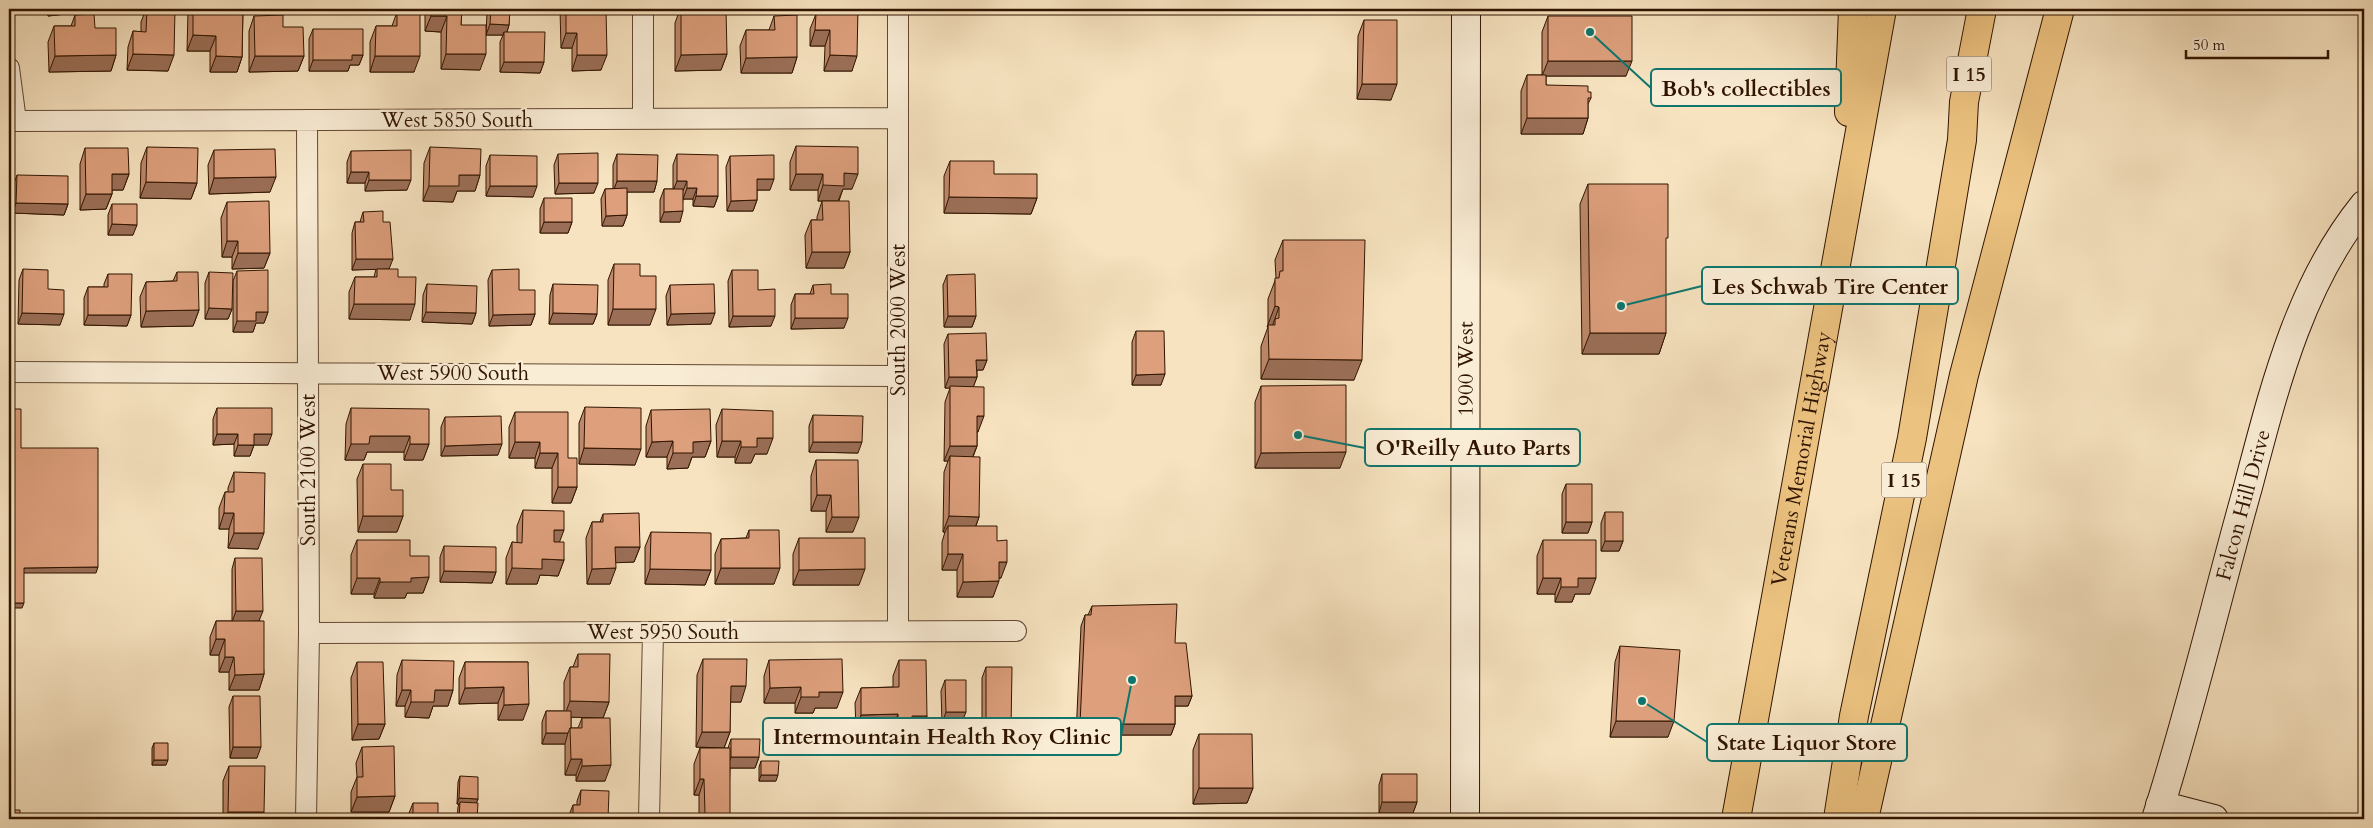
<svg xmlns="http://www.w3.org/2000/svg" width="2373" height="828" font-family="Cardo,serif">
	<rect width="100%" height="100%" fill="#f7e3c0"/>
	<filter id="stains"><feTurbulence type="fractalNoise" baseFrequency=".004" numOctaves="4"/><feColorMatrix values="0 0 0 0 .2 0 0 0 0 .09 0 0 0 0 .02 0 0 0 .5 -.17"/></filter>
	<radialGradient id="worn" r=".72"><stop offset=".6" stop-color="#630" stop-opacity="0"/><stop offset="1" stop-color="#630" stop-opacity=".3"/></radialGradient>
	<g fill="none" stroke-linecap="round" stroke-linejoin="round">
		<defs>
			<path id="street" d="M643,9V119
				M9,68L16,121L898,118
				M9,372L898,376
				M898,631V9
				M309,633L1016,631
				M306,819L309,633L307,120
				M649,819L653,632"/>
			<g id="secondary">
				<path d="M2160,805L2214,819"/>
				<path id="s1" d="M1465,819L1466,9"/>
				<path id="s2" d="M2156,819C2191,710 2217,597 2248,487C2274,389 2299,285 2364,205"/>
			</g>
			<g id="highway">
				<path d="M1849,112L1853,9"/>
				<path id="s3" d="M1736,819L1882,9"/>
				<path d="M1838,819L1854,716L1912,438L1962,140L1964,102L1982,9"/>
				<path d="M1864,819L1964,375L2060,9"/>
			</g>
		</defs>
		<use href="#street" stroke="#624830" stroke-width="22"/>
		<use href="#secondary" stroke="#301400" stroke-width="30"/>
		<use href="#highway" stroke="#301400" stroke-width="30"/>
		<use href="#street" stroke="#faedd6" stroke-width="20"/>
		<use href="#secondary" stroke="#faedd6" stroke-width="28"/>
		<use href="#highway" stroke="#ecc280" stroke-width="28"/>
	</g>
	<path fill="#be896b" stroke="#301400" d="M47,9H77L75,13L48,16Z
		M146,9H175L168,71L127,70L128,47L133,31L141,32V22Z
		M189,9H243L242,57L237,72H210V51H187L188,11Z
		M425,9H462L461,25L480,70L441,69V32L425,31Z
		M488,9H510L509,25L507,32L544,62L540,73L500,72V42L503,35H486L487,12Z
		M560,9H606L601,70L572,71V48H561Z
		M680,9L727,54L721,70L675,71V23Z
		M826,9H858L852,71H824L825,46H810V29L816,14H826Z
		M397,12L414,72H370V42L376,26H392Z
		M75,15L95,28L116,55L111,71L49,72L48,42L54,26H71Z
		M254,16L283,27L304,56L298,71L249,72V31Z
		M774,16L797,57L792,73H741L740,46L746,30H769Z
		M1548,16L1626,76H1546V85L1588,92L1591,98L1588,104V118L1583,134H1521V91L1527,75H1542V32Z
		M1364,20L1391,100L1357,99L1358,36Z
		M313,29L363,55L359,65H350L348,71H309V39Z
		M796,146L852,189H843L839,201L850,252L844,268H806L805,235L811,220H817V217L822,201H825H818V190H790V162Z
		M147,147L197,183L191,199L140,198L141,163Z
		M430,147L480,175L475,191H457L453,202L423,201L424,163Z
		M85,148L129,174L123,190H112V194L106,209L80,210V164Z
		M214,150L270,192L209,194L208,165Z
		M351,151L407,190L365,191V183H347V162Z
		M558,154L594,193L555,194L554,165Z
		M617,154L657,181L654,192H627V215L623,226H602L601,199L605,189H613V165Z
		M677,154L718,196L714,207L693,206V199H683L680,222H660V200L664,189H673V165Z
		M490,155L533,197L486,196V166Z
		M730,156L770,190H757V200L753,211H727L726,167Z
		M950,161L994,174L1037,198L1031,214L944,213V176Z
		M17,175L68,204L64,215L12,213L13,186Z
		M1588,184L1666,333L1659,354H1582L1580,204Z
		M544,198L572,222L568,233H540V209Z
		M227,202L270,253L264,268L232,269V257H222L221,218Z
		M112,204L133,235H108V215Z
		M363,212L383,222L389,269L398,277L410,320L349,319V292L355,277H374L376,269L352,270V233L355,222H360Z
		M1283,240L1354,380L1261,379V346L1268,327V299L1276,278L1275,260Z
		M614,264L640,276L650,325H608V280Z
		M23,269L48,289L60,325L18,324L19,280Z
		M492,270L519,290L535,314L531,325L489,326L488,280Z
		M732,270L758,290L771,326L729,327L728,281Z
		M237,271L268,312L264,323H256L253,332H233V281Z
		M177,272L199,310L193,326L141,327L140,297L146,282L173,281Z
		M209,272L232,309L228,319H205V283Z
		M108,274L131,315L127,326L84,325V298L88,287H104V284Z
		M947,275L976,316L972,327H944L943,285Z
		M427,284L476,313L472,324L422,322L423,295Z
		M553,284L597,314L593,324H549L550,295Z
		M670,285L711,324L667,325L666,296Z
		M813,285L844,328L791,329V305L795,294H810Z
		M1136,331L1161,385H1132V342Z
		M948,334L987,360L983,370H977V377L973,387L978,432H977V446L973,457L979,517L976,526L997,541L1001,578H999L993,597H957V570H942V542L945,532H943L944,472L948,461H944L945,402L950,388H945L944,344Z
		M1261,386L1340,468H1255V402Z
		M585,407L635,465L579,464V423Z
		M217,408L268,445H254L250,456H234V444L213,445V419Z
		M351,408L429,444L423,460H404V452H367L364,460H345L346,424Z
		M722,409L767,454H755L751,463H735V457H717L716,425Z
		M651,410L711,441L705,457H692L688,468L667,469V457H646V426Z
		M515,412L568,458L577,487L571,503H552V468H535V458H509V427Z
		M813,415L858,453L809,452V426Z
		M445,417L498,455L441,456V427Z
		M816,460L853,532H826V511H811V476Z
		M363,464L391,490L403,516L397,532H358L357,479Z
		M234,472L258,549L228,548L229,529H219V508L225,492H228V488Z
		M1566,484L1592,522L1588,533H1562V494Z
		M523,510L559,542L564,560L558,576L540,575L537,584H506V558L512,542L517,543V526Z
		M1605,512L1623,541L1619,551H1601V523Z
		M603,514L640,547L634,562H615L610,584H587L586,538L592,522H600Z
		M749,530L774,584H715V554L721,539L746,538Z
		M651,532L711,570L705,585L645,584V547Z
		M799,538L859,585H793V554Z
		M357,540L410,556L429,577L423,593H407L405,598H374V594H351V555Z
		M1543,540L1590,594H1575L1572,602H1555V594H1537V556Z
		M444,546L496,572L492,583L440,582V557Z
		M235,558L260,621L264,674L259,690H229V672H219V655H210V637L216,621H232V569Z
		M1092,606L1175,643L1192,696L1188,706H1175V724L1171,735H1076L1081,626L1085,615H1088Z
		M1620,646L1668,737H1610L1615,662Z
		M578,654L609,702L603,718L571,717V728H578L582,718L605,781H576V775H565V744H542V722L546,711H564V682L570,667H573Z
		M703,659L741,702H730V732L724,748H728L731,739L759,757L755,768H730L728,819H699V795H694V764L700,748H720L696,747L697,675Z
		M402,660L453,690L448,706H433L429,718L405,717V706H396L397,675Z
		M769,660L837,708H815L813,713H795V703H764V676Z
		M899,660L927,716L921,732H908L906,739H892V730H856L855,703L861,688L893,687V676Z
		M357,662L385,724L379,739L352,740L351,678Z
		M465,662H528L523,720H498V703L459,704V678Z
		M986,667L1011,730L1007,741H982V678Z
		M945,680L962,722L942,723L941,691Z
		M233,696L257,758H230L229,707Z
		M1199,734L1253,788L1247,803L1193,804V750Z
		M154,743L166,765H152V748Z
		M362,747L395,796L389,812H351V792L357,777L356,763Z
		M761,761L776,781H759V767Z
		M229,766L264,812L261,819H223V781Z
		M1382,774L1417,802L1413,813H1379V785Z
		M460,776L478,799L476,803L477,819H457L458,807L459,804H457L458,782Z
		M581,790L608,819H569V815L573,805H577V801Z
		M413,803L438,819H409V813Z"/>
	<path fill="#9b6f57" stroke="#301400" d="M51,9H77L75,13L48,16Z
		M431,16H447L441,32L425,31Z
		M490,24L509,25L506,35L504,32L503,35H486Z
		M815,30H830L825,46H810Z
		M566,33H577L572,48H561Z
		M193,35L216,36L210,51H187Z
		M133,54L174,55L168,71L127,70Z
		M446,54H486L480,70L441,69Z
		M727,54L721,70L675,71L681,55Z
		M116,55L111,71L49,72L55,56Z
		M352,55H363L359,65H350L348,71H309L313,60Z
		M577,55H607L601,70L572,71Z
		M830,55L857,56L852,71H824Z
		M216,56L242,57L237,72H210Z
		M255,56H304L298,71L249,72Z
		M375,56H420L414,72H370Z
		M797,57L792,73H741L746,58Z
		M1548,61H1632L1626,76H1542Z
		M504,62H544L540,73L500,72Z
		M1362,84H1397L1391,100L1357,99Z
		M1527,118H1588L1583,134H1521Z
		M351,172H369L365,183H347Z
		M844,173L858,174L852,189H843L838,201H818L823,185Z
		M112,174H129L123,190H106Z
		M796,174H823L818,190H790Z
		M459,175H480L475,191H457L453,202L423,201L429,186Z
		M276,177L270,192L209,194L214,178Z
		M757,179H774L770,190H753Z
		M369,180H411L407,190L365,191Z
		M617,181H657L654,192H613Z
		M677,181H687L683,191H673Z
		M146,182L197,183L191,199L140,198Z
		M559,183H598L594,193L555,194Z
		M490,186H537L533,197L486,196Z
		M687,188H697L693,199H683Z
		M86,194H112L106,209L80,210Z
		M696,196H718L714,207L693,206Z
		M949,197L1037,198L1031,214L944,213Z
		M757,200L753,211H727L731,201Z
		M16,203L68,204L64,215L12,213Z
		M683,211L680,222H660L664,212Z
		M627,215L623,226H602L606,216Z
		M544,222H572L568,233H540Z
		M112,224L137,225L133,235H108Z
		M227,241H238L232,257H222Z
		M812,252H850L844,268H806Z
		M238,253H270L264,268L232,269Z
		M356,259H393L389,269L352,270Z
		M354,304H415L410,320L349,319Z
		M1275,306L1279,307L1272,327H1267Z
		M209,308L232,309L228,319H205Z
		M613,309H656L650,325H608Z
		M199,310L193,326L141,327L146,311Z
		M9,311H13L10,322H9Z
		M256,312H268L264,323H256L253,332H233L237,321Z
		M426,312L476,313L472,324L422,322Z
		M22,313L64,314L60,325L18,324Z
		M553,313L597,314L593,324H549Z
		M715,313L711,324L667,325L671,314Z
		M535,314L531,325L489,326L493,315Z
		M88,315H131L127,326L84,325Z
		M733,316H775L771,326L729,327Z
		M948,316H976L972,327H944Z
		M795,318H848L844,328L791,329Z
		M1590,333H1666L1659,354H1582Z
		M1269,359L1362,360L1354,380L1261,379Z
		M976,360H987L983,370H973Z
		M1165,374L1161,385H1132L1136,375Z
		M949,377H977L973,388H945Z
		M977,416H984L978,432H972Z
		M217,434H238L234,444L213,445Z
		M254,434H272L268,445H250Z
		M370,436H410L404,452H367L364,460H345L351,444Z
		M757,438H773L767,454H755L751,463H735L741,447Z
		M673,441L667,457H646L652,442Z
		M711,441L705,457H692L688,468L667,469L673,453L693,442Z
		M722,441H741L735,457H717Z
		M515,442H540L535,458H509Z
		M813,442H862L858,453L809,452Z
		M410,444H429L423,460H404Z
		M502,444L498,455L441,456L445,446Z
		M238,445H254L250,456H234Z
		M950,446H977L971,461L950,456L948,461H944Z
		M584,448L641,449L635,465L579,464Z
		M1346,452L1340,468H1255L1261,453Z
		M540,453H558L552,468H535Z
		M558,487H577L571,503H552Z
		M817,495H831L826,511H811Z
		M224,513H234L229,529H219Z
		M363,516H403L397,532H358Z
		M949,516L979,517L973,533L948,526L945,532H943Z
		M832,517H859L853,532H826Z
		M1566,522H1592L1588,533H1562Z
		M554,530H564L558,546H548Z
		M234,533H264L258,549L228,548Z
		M1605,541H1623L1619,551H1601Z
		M615,547H640L634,562L610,563Z
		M948,554H963L957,570H942Z
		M542,559L564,560L558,576L540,575L537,584H506L512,568Z
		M999,562H1007L1001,578H993Z
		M98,567L96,573H22L24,568Z
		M616,568L610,584H587L592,569Z
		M721,568H780L774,584H715Z
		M650,569L711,570L705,585L645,584Z
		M865,569L859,585H793L799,570Z
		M444,571L496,572L492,583L440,582Z
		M429,577L423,593H407L405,598H374L380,582L411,578Z
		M357,578H380L374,594H351Z
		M1543,578H1561L1555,594H1537Z
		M1578,578H1596L1590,594H1575L1572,602H1555L1561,587Z
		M999,581L993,597H957L963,582Z
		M9,603H24L22,608H9Z
		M236,611H263L259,621L232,622Z
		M216,639H225L219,655H210Z
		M225,657H234L229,672H219Z
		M264,674L259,690H229L235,675Z
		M731,686H746L741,702H725Z
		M504,687L498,703L459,704L465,688Z
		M801,687L795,703H764L770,688Z
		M402,690H411L405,706H396Z
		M435,690H453L448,706H433L429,718L405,717L411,702Z
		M819,692H843L837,708H815L813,713H795L801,697Z
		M1175,696H1192L1188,706H1171Z
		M570,701L609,702L603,718L564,717Z
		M529,704L523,720H498L504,705Z
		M946,712H966L962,722L942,723Z
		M898,714L892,730H856L861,715Z
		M912,716H927L921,732H908L906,739H892L898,724Z
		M1616,721H1674L1668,737H1610Z
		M358,724H385L379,739L352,740Z
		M1080,724H1175L1171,735H1076Z
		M986,730H1011L1007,741H982Z
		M702,732H730L724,748L696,747Z
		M546,733H568L565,744H542Z
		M233,747H261L257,758H230Z
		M731,757H759L755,768H727Z
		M571,759H582L576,775H565Z
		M154,760H168L166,765H152Z
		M611,765L605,781H576L582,766Z
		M761,775H778L776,781H759Z
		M700,779H704L699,795H694Z
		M1199,788H1253L1247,803L1193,804Z
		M395,796L389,812H351L357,797Z
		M459,798L478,799L476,804H457Z
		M1382,802H1417L1413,813H1379Z
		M228,812H264L261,819H225Z
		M705,814H730L728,819H703Z"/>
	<path fill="#dd9f7c" stroke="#301400" d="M147,9H175L174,55L133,54V31L146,32Z
		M193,9H243L242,57L216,56V36L193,35Z
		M431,9H462L461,25H486V54H446L447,16H431Z
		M491,9H510L509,25L490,24Z
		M566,9H606L607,55H577V33H566Z
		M681,9H726L727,54L681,55Z
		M832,9H858L857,56L830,55V30H815L816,14H831Z
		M397,12H420V56H375L376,26H397Z
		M94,14L95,28H116V55L55,56L54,26H75V15Z
		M283,15V27H303L304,56H255L254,16Z
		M797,15V57L746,58V30H775L774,16Z
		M1548,16H1632V61H1548Z
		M1364,20H1397V84H1362Z
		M313,29H363V55H352V60H313Z
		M504,32H545L544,62H504Z
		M1527,75H1546V85L1588,86V92H1591V98H1588V118H1527Z
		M796,146L858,147V174L844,173V186L823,185V174H796Z
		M147,147L198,148L197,183L146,182Z
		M430,147L481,149L480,175H459V186H429Z
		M85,148H128L129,174H112V194H86Z
		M275,149L276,177L214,178V150Z
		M411,150V180H369V172H351V151Z
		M598,153V183H559L558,154Z
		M617,154L658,155L657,181H617Z
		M677,154L718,155V196H696L697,188H687V181H677Z
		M490,155L537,156V186H490Z
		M774,155V179H757V200L731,201L730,156Z
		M950,161H994V174H1037V198L949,197Z
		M17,175L68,176V204L16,203Z
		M1588,184H1668V238H1666V333H1590Z
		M627,188V215L606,216L605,189Z
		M664,189H683V211L664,212Z
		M9,190L12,192L9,196Z
		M544,198H572V222H544Z
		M269,201L270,253H238V241H227V202Z
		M822,201H849L850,252H812L811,220H823Z
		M112,204H137V225L112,224Z
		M383,211V222H390L393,259H356L355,222H364L363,212Z
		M1283,240H1365L1362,360L1269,359L1268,325H1275V319L1279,318V307L1275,306V278H1279L1280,271H1283Z
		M614,264H640V276H656V309H613Z
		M23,269L48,270V289L64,290V314L22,313Z
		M377,269H398V277H416L415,304H354L355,277H377Z
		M519,269V290H535V314L493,315L492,270Z
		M268,270V312H256V321H237V271Z
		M732,270H758V290L775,289V316H733Z
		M177,272H198L199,310L146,311V282L177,281Z
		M209,272L233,273L232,309L209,308Z
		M108,274H132L131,315H88V287H108Z
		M975,274L976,316H948L947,275Z
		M9,284H13V311H9Z
		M427,284L477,286L476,313L426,312Z
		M553,284L598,285L597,314L553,313Z
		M714,284L715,313L671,314L670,285Z
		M831,284V294H848V318H795V294H814L813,285Z
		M1136,331H1164L1165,374L1136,375Z
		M986,333L987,360H976L977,377H949L948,334Z
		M1346,385V452L1261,453V386Z
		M950,386L984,387V416H977V446H950Z
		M585,407L641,408V449L584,448Z
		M217,408H272V434H254V445H238V434H217Z
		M351,408L429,409V444H410V436H370L369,444H351Z
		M9,409H21V448H98V567L24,568V603H9Z
		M710,409L711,441L693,442V453H673V441L652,442L651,410Z
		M722,409L773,411V438H757V447H741V441H722Z
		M515,412H568V458H577V487H558V453H540V442H515Z
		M813,415L863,416L862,442H813Z
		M501,416L502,444L445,446V417Z
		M950,456L980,457L979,517L949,516Z
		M816,460H858L859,517H832L831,495H817Z
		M363,464H391V490H403V516H363Z
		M234,472L265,473L264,533H234V513H224L225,492H234Z
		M1566,484H1592V522H1566Z
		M523,510L564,511V530H554V542H564V560L542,559V569L512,568V542L522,543Z
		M1605,512H1623V541H1605Z
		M639,513L640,547H615L616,568L592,569V522H603V514Z
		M948,526H997V541L1007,540V562H999V581L963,582V554H948Z
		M749,530H779L780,568H721V539L749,538Z
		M651,532L711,533V570L650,569Z
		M799,538H865V569L799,570Z
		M357,540H410V556H429V577L411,578V582H380V578H357Z
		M1543,540H1596V578H1578V587H1561V578H1543Z
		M444,546L496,547V572L444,571Z
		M235,558H262L263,611H236Z
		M1177,604L1175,643H1186L1192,696H1175V724H1080L1085,615H1091L1092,606Z
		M216,621H264V674L235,675L234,657H225V639H216Z
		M1620,646L1680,650L1674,721H1616Z
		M578,654H610L609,702L570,701V667H578Z
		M703,659H747L746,686H731L730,732H702Z
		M842,659L843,692H819V697H801V687L770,688L769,660Z
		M402,660L454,661L453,690H435L434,702H411V690H402Z
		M899,660H926L927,716H912V723L898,724V714L861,715V688L899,687Z
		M357,662H383L385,724H358Z
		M465,662H528L529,704L504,705V687L465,688Z
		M986,667H1012L1011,730H986Z
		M945,680H966V712H946Z
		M233,696H260L261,747H233Z
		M546,711H571V728H570L568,733H546Z
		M582,718H610L611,765L582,766V759H571L570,728H582Z
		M1199,734H1252L1253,788H1199Z
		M731,739H760L759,757H731Z
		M154,743H168V760H154Z
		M394,746L395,796L357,797V777H363L362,747Z
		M700,748H730V814H705L704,779H700Z
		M761,761H779L778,775H761Z
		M229,766H265L264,812H228Z
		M1382,774H1417V802H1382Z
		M460,776L478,777V799L459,798Z
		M581,790L609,791L608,819H573V805H580Z
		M460,802L478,803L477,819H459Z
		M413,803H438V819H413Z
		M9,810H20V819H9Z"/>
	<g text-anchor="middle" stroke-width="4.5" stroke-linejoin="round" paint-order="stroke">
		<g fill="#faedd6" stroke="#6d5540" stroke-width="1">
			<rect x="1946.5" y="56.5" width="45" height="35" rx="4"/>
			<rect x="1881.5" y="462.5" width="45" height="35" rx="4"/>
		</g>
		<g font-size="20" font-weight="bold" fill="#301400">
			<text x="1969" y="81">I 15</text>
			<text x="1904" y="487">I 15</text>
		</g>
		<g font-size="21" fill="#301400" stroke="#faedd6">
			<text x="457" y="127">West 5850 South</text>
			<text transform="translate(898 320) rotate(-90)" y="7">South 2000 West</text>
			<text dy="7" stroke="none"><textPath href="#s1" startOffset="450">1900 West</textPath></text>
			<text x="453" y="380">West 5900 South</text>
			<text dy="7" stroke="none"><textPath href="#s3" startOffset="366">Veterans Memorial Highway</textPath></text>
			<text transform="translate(308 470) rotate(-90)" y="7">South 2100 West</text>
			<text dy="7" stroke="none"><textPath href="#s2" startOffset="326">Falcon Hill Drive</textPath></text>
			<text x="663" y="639">West 5950 South</text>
		</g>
	</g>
	<path fill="none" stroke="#0f766e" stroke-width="2" d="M1590 32L1651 88M1621 306L1702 286M1298 435L1365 448M1132 680L1121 736M1642 701L1707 742"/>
	<g fill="#0f766e" stroke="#faedd6" stroke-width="2">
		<circle cx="1590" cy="32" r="5"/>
		<circle cx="1621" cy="306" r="5"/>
		<circle cx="1298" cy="435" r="5"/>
		<circle cx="1132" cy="680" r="5"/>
		<circle cx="1642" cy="701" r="5"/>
	</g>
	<g fill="#faedd6" stroke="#0f766e" stroke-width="2">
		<rect x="1651" y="69" width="190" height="37" rx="5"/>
		<rect x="1702" y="267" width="256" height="37" rx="5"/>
		<rect x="1365" y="429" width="215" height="37" rx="5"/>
		<rect x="763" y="718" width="358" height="37" rx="5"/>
		<rect x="1707" y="724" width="200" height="37" rx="5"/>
	</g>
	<g font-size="22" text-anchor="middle" font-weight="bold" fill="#301400">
		<text x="1746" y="96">Bob's collectibles</text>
		<text x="1830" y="294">Les Schwab Tire Center</text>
		<text x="1473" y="455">O'Reilly Auto Parts</text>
		<text x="942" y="744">Intermountain Health Roy Clinic</text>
		<text x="1807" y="750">State Liquor Store</text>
	</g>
	<rect width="2373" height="828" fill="none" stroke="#f7e3c0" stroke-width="30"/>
	<rect x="10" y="10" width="2353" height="808" fill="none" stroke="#301400" stroke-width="2.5"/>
	<rect x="15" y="15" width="2343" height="798" fill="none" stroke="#301400"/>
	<path d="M2186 50v8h142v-8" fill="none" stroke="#301400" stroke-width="2.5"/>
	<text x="2193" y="50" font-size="15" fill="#301400" stroke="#faedd6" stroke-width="4" paint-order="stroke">50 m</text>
	<rect width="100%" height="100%" filter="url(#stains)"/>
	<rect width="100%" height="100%" fill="url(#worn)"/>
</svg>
